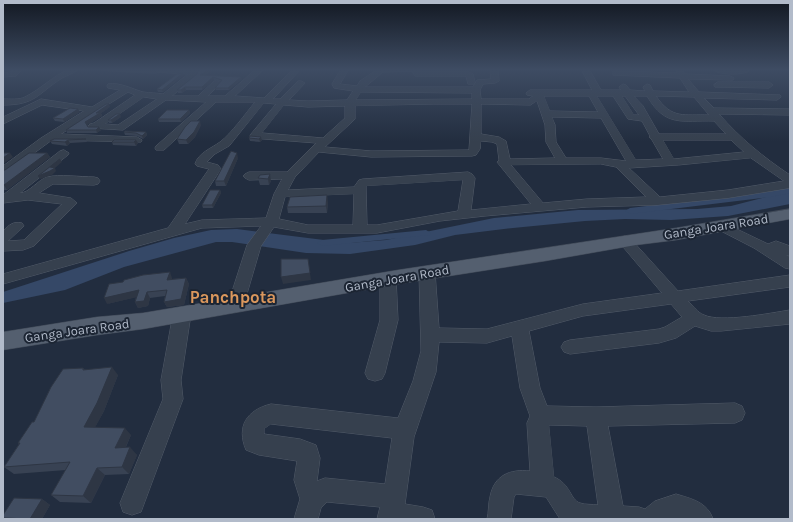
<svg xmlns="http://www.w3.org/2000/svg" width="793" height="522" font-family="Karla,sans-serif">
	<rect width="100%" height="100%" fill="#222d3f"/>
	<path fill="#354867" d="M790,191V204L728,216L671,220L625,219L585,221L513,228L455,235L415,245L350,254L306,253L232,242H216L124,267L65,290L3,303V292L129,251L174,238L211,230L237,229L348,243L386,240L494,218L578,210L697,209L731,206Z"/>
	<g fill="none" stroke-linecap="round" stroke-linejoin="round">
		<path fill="#354867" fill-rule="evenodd" d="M790,187V193L771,197L630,214L625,211L630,208L771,191Z
			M426,230L431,233L430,235L322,246L317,243L322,240Z"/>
		<defs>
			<path id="minor" d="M14,69H23L16,76L3,77V73L11,72Z
				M69,69H79C74,73 68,75 62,78C37,94 36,105 3,105V99C10,99 19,100 25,97C41,89 53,76 69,69Z
				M136,69H200L197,71L198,73L197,75L172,96H198L214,81H217L221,83L208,96H225L256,69H264L235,96L264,98L293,69H301L273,99H280L298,81H301L305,83L289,100L308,101L347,100L353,91L334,88L332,84L341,69H349L340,84L357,86L360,81L378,69H419L421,72H469L473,74L475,82L474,84H468L466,76H415L412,71L383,72L365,87H473L477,80L491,79L490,69H498L499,81L495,83L483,84L480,90L481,99H529L533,96L527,95L526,93L530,90H592L581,69H589L601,90H621L619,87L623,84L626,85L630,90L645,91L643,87L647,84L650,85L653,91L689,92L680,78L613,75V71H616L677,73L676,69H682L685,74L730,76L734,78L733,80L688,79L699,92L780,95L781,97L777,100L704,98L714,108L790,109V115L719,114C740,138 763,157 790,175V188L728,198L657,205L587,207L485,216L440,221L377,233H308L274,227L261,246L244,304L242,308L236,310L230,308L228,304L247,245L261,226L202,228L3,284V274L168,228L209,169L197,166L195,164C198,153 212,148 220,142C231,134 246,113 255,102H216L164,150H156L155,148L156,146L206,102L166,100L123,130L90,128L88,126L90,124L94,123L135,95L128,92L61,134L137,137L142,140L141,142L52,140L7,173L3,174V166L41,138L84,111L42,105L3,124V117L41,99L92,107L120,90L108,88L107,86L108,84C120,82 132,89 143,92C150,93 157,93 163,94L188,74L140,71ZM361,92L472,93V99L356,100ZM544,96H589L598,112L550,111ZM597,96H613L628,119L642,121L650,136L649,137L652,140L663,159L636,160ZM622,96H625L639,115H634ZM634,96H647C666,128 682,120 714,121L726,134H659L643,106ZM656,96L694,97L709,115C684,114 672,120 656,96ZM144,97L157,99L118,125L105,124ZM537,101L545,125L546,142L555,158L510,159L506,141L499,137L481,134V104L530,105ZM264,103L276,104L251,134L250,136L251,138L316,143L287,172H249L245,174L243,176L245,178L249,180L282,179L274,194L266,218L202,220L185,224L221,169L218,165L207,162L215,154L229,146ZM434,104H472L469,150L371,151L325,147L353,121L355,119V106ZM284,105L308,107L345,106V118L323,138L262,133ZM552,117L601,118L626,161L601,158H566L556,142L555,125ZM663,140H731L744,152L674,159ZM481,141L492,142L497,144L499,160L497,162L531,204L471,210L475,178L472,174L468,172L363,179L359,180L354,187L288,190L295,177L319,152L371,157L472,156L476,155L480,149ZM751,158L784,181L728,190L660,197L629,168L678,165ZM601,164L616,167L646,197L587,199L543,203L511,165ZM463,180L458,211L377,225H367L366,186ZM354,194L353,225H308L279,219L285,197Z
				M716,69H746L749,71C743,75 721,75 715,71Z
				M718,82H769L773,85L769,88L715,87L714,85Z
				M64,150L69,153L68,155L20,193C29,193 38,180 47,177C59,174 81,177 94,177L98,178L100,181L98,184L94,185L53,184L39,193L71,198L77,203L34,246L23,250L3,251V231C9,225 13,221 22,223L24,226L8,241L24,240L62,204L28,200L3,203V195L60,151Z
				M722,222L768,244L776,241L790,246V256L786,255L790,257V269L785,268L754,248L717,229L715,226L717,223Z
				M625,236L630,238L678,291L790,275V287L688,301C693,306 698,313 704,315C721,323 771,313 790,310V324L721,331H711L695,326L676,338L659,343L570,354L564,352L561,347L564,342L570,340L659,329L665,327L682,317L671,304L583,316L529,331L540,388L547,406L596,407L735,403L742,406L745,413L742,420L735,423L608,426L623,506L639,507L645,509L655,501L676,494C692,499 707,502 713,519H560L546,497L516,494L514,497L511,519H487C489,512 488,504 490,497C494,475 510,469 530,471L527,423L530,416L520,388L512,336L487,343L439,342L436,372L414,437L405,504L423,507L432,510L435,519H377L380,507L327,502L321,508L318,519H294L300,499L294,480L297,461L259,455L246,450C236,426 247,410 271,404L398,418L413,381L421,351L419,272L422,268L427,267L432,268L435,272L439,328L487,329L583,304L662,293L618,241L620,238ZM271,424L392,438L385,484L325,478L317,481L320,458L316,445L300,439L264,434V429ZM549,425L587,426L598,505C593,504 585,505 580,503C570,500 571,484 554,477Z
				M388,273L394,274L396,278L398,320L385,373L382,379L375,381L368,379L365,373L380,320V278L382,274Z
				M182,308L188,309L191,314L181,380L183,399L141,512L132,515L123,512L120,503L163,399L161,380L173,314L176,309Z"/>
			<path id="major" d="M790,209V219L676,240L636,245L545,261L398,284L143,329L97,335L3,350V332L97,317L143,313L398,270L676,228Z"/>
		</defs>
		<use href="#minor" stroke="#525b69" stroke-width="1"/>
		<use href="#major" stroke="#404957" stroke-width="1"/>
		<use href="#minor" fill="#36404e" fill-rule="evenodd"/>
		<use href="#major" fill="#545f6f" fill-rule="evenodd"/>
	</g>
	<path fill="#384253" d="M29,69H51L49,70H30Z
		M101,69L156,71L157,74L102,71Z
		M183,73L184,75L163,92H158L157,89Z
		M197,74L205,75L242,79L229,90H216L215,88L220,82L214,80L202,90H186L182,93H178L177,90Z
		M110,107L101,113L102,116L87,125L88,127L101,130L97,133H67L66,130Z
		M189,110L190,113L181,122H159L158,119Z
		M80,112L64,122L55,121L53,118Z
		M121,117L112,123H109L108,120Z
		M201,125L195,137L188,144H179L177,139Z
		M124,132H146L147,135L143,139L137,136L125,135Z
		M261,137L262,140L260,142L250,141L249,138Z
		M86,139L87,142L70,143L67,146L52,144L50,141Z
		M136,140L138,143L136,146L113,145L112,142Z
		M47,153L50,157L7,190H3V170Z
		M238,158L226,186H216L215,181Z
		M260,175L271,181L269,185H260L258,178Z
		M220,190L221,193L213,208H203L202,205Z
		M328,202L327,213H288L287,207Z
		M172,278V279L186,278L189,284L184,305L167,307L164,302L165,296L150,298L148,306L138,308L135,302L136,297L107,304Z
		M83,368L85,370L118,375L104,411L95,427L131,435L126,447L137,455L129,474L105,475L91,503L60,502L51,495L66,470L14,474L4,467L19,444L18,443L34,422Z
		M42,499L50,505L42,519H3V515Z"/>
	<path fill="#2e3644" d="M210,69H215L201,78L200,75Z
		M183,73L184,75L163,92L162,90Z
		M213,77L214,80L202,90V87Z
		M241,77L242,79L229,90L228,88Z
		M185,87L186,90L182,93L181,90Z
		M109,104L110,107L101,113L102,116L87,125L85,122L96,113Z
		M78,109L80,112L64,122L63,119Z
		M189,110L190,113L181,122L180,119Z
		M120,114L121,117L112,123L111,120Z
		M200,121L201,125L195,137L188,144L186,140Z
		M99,127L101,130L97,133L96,130Z
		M146,132L147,135L143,139L142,136Z
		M261,137L262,140L260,142L259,139Z
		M68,140L70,143L67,146L65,142Z
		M136,140L138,143L136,146L134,142Z
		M10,153L13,157L3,164V158Z
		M47,153L50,157L7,190L4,185Z
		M237,153L238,158L226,186L224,181Z
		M60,159L62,162L55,168L56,171L52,175L40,179L38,176Z
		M270,174L271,181L269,185L268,179Z
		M220,190L221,193L213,208L212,205Z
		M327,195L328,202L327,213L326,206Z
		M308,259L311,280L283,284L281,277Z
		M170,272L172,278L170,286L167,280Z
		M186,278L189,284L184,305L167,307L164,302Z
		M139,290L142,296L107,304L104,298Z
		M147,292L150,298L148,306L138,308L135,302Z
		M112,367L118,375L104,411L91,435L84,427Z
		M125,428L131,435L122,455L115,448Z
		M130,447L137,455L129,474L122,467Z
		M97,468L105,475L91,503L83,496Z
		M42,499L50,505L42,519H30Z"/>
	<path fill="#414d61" stroke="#2e3644" d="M102,69H137L139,70L156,71Z
		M199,69H210L200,75L241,77L228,88H215L222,80L213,77L202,87H185L181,90H177L197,74Z
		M183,73L162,90L157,89L177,74Z
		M106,104H109L96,113H100L85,122L88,127H99L96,130H66Z
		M70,108L78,109L63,119L53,118Z
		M167,110H189L180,119H158Z
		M116,114H120L111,120H108Z
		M191,121H200L194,132L186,140L177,139L185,127Z
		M125,131L146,132L142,136L136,133L124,132Z
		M250,136L261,137L259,139L249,138Z
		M54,139H86L68,140L65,142L50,141Z
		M114,140H136L134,142H112Z
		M231,151L237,153L224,181H215Z
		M3,153H10L3,158Z
		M29,153H47L4,185H3V170H5Z
		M60,159L50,167L55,168L50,171L38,176Z
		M270,174L268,179L258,178L260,175Z
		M210,190H220L212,205H202Z
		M327,195L326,206L287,207L290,197Z
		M281,259H308L310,273L281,277Z
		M170,272L167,280L186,278L181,299L164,302L167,290L147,292L144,301L135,302L139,290L104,298L109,284L123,282L124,280L143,275Z
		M112,367L97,403L84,427L125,428L115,448L130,447L122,467L97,468L83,496L51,495L70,462L4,467L20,443H18L32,422H34L51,387L63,369L83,368V370Z
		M14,498L42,499L30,519L3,518V515Z"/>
	<linearGradient id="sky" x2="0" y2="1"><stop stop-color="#131923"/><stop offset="0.49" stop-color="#3e4c63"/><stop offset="1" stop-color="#3e4c63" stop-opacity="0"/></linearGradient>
	<rect width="793" height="142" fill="url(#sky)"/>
	<g text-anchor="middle" stroke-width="4" stroke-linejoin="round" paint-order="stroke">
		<g font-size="13" fill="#b2bbca" stroke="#1c2533">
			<text transform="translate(716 226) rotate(-9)" y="5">Ganga Joara Road</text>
			<text transform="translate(397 278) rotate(-10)" y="5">Ganga Joara Road</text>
			<text transform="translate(77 330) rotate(-8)" y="5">Ganga Joara Road</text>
		</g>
		<g font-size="17" font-weight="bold" fill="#da975d" stroke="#1c2533">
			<text x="233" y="303">Panchpota</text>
		</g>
	</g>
	<rect width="793" height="522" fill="none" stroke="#b2bbca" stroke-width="8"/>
</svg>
